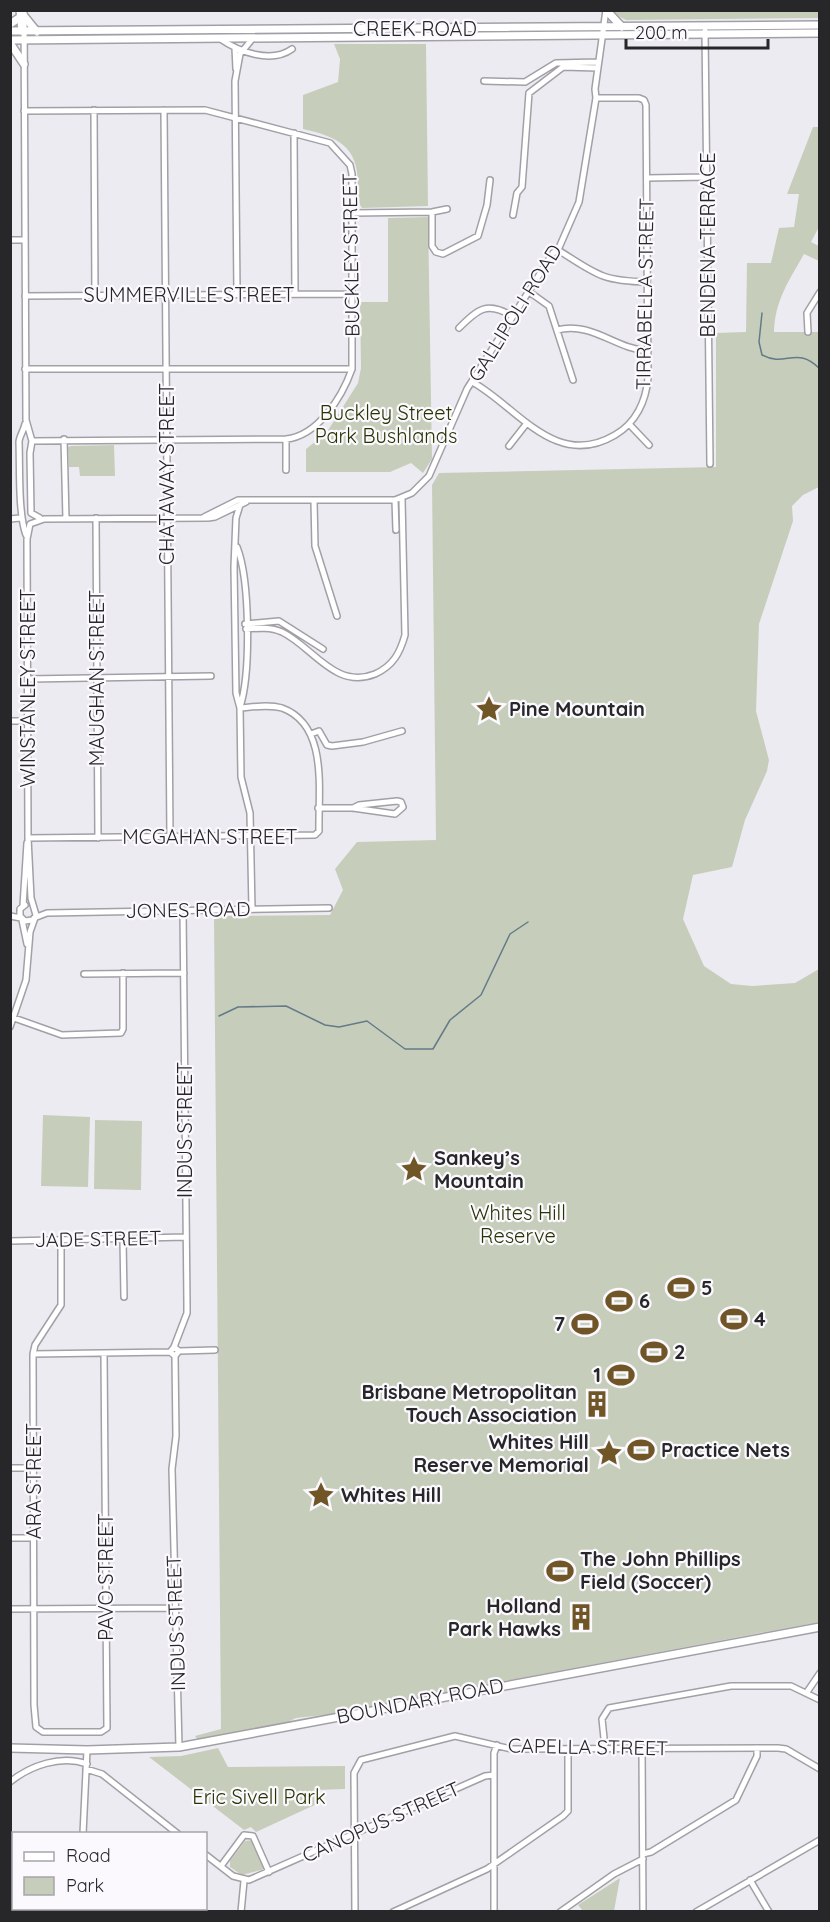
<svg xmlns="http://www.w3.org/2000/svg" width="830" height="1922" font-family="Quicksand,sans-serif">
	<rect width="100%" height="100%" fill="#edebf2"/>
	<path fill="#c6cebb" d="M819,10V18L626,20L616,15L614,11Z
		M334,44H426L428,206L362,208C357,201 358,194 358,185C358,146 338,137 303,129V95L338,82L340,59Z
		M813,127H819V227L811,242L819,246V261L804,254C789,281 775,300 774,332H819V487L803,495L792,506L793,521L759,624L756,711L769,760L767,771L745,820L732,867L693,875L683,919L704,966L731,984L752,986L795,983L819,969V1622L324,1715L296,1718L284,1724L199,1741L195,1736L221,1729L214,916L330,915L343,890L335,869L357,842L436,840L432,485L439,473L716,467V333L746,332L747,263H771L779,228L794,227L799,194H787Z
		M428,217L432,459L423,473L411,463L390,472H306V449L327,432L358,383L361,368L360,302H388V218Z
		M114,445L115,476H80L79,467H69L68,447L71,446Z
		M43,1115L90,1117L88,1187L41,1186Z
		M95,1120L142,1121L141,1190L94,1189Z
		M218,1748L228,1767L345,1766V1789L318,1790L319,1803L256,1832L251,1827L244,1830L149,1757L181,1756Z
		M252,1840L265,1869L242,1875L230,1867V1861L245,1841Z
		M620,1878L614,1911H583L578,1905Z"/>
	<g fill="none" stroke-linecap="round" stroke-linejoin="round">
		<path stroke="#657a88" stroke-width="1.5" d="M762,313L759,342L762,355C786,368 796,345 820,369
			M219,1016L238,1007L286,1006L325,1025L339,1027L367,1021L405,1049H433L450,1020L481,995L510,934L528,922"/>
		<defs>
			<path id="minor" d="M19,10L21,32
				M24,10L26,420L32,441L30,453L31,513L40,518
				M705,31L710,464
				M219,38C239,52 271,64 292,49
				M235,48L236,69
				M484,81L525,82L556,63L598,62
				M94,110L95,296
				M164,110L170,837
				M24,111L205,110L330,143L350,165L352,174V369C342,397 318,436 286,439L32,441
				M294,133L295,294
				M647,178L708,177
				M432,212V246L436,252L443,254L478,236L487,205L490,180
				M352,213L432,212L447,209
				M513,215L517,193L522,187L529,93L563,67L598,68
				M10,240H25
				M558,250C596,274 601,281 647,282
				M528,291L549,306L573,380
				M237,294L235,81L240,54L253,38
				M25,296L352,294
				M459,328C478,309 487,301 512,316
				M557,330C592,321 615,349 648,351
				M808,332L807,313L820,292
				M25,369H352
				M474,383C518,408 556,470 615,435C636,423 646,401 648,378L646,105L644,100L639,98H596
				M25,424C24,430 19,437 19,442C20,468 18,513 26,535
				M629,424L649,445
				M64,439L66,519
				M286,439V470
				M509,446L527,423
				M395,500L396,530
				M314,501L315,546L337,616
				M240,505L236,518L234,567L236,693L240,708L241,777L250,813L252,909
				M204,517L238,500H395L412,493L429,476L467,389L553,253L558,250L579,202L596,98L595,89L606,10
				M96,518L98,838
				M10,519L20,518
				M237,547C250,580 251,673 240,707
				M245,624L279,621L323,649
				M246,629C258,628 271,627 282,632C313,647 335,690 375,674C393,666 400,653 405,635L402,499
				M28,679L211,676
				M10,721H28
				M311,734L319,731L327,745L332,746L363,742L402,731
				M318,808H353L395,814L403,807L401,802L397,801L359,805L353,808
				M28,838L315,835L319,831C318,792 329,725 282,708C269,704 253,707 240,708
				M25,905L20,909V916L25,921L32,920
				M23,906L27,843
				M10,916L21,918
				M34,918L47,913L329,908
				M22,920L27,944
				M84,974L184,973
				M14,1018L62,1035L121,1033L123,1029V973
				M10,1027L26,980L30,932L36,915L31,898L28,838L27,539L30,524L44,519L208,518L215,517L246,502
				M61,1239V1305L35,1345L33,1354L34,1705L36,1727L43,1732H101L107,1728L104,1353
				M123,1239L124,1297
				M10,1241L186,1237
				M174,1347L187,1313V1304L183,910
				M179,1351L215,1350
				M33,1354L170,1352
				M175,1356L170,1352L174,1347L179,1351L175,1356L176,1436L172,1469L179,1747
				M10,1468H33
				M10,1538H34
				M10,1609L176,1608
				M807,1692L820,1673
				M605,1748L602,1719L609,1708L731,1686H791L820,1700
				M642,1748L643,1912
				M86,1769L102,1774L178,1834
				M10,1782C31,1765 61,1755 87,1764
				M83,1834L87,1750
				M643,1854L651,1852L736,1800L757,1756V1748
				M206,1855L233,1876L249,1880L485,1776L494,1775
				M221,1866L244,1835L253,1836L269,1872
				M750,1880L769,1912
				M10,1889L14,1888
				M135,1908L139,1912
				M241,1912L244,1881
				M355,1912L354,1773L361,1760L455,1736L511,1749L778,1748L786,1749L820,1769
				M393,1912L487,1869L563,1816L568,1811V1749
				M494,1912V1753L497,1745
				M560,1912L614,1874L643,1859
				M696,1912L820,1840"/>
			<path id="major" d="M606,10L622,27
				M24,16L37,32
				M10,24L19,18
				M10,31L820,25
				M10,40L820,33
				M10,43L24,64
				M10,1748L87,1750L179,1747L820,1627"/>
		</defs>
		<use href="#minor" stroke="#a2a0a6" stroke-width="8"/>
		<use href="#major" stroke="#a2a0a6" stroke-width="10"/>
		<use href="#minor" stroke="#fff" stroke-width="5"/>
		<use href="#major" stroke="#fff" stroke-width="7"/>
	</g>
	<defs>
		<symbol id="sight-bare" viewBox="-9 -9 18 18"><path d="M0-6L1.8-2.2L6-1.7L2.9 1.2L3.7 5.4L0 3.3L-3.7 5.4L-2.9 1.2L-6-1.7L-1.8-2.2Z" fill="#705627" stroke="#fbf9fe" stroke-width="2.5" paint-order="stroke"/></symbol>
		<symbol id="stadium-bare" viewBox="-9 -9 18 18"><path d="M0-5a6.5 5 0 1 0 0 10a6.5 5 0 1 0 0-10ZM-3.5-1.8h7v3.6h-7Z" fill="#705627" stroke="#fbf9fe" stroke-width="2.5" paint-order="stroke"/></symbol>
		<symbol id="building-bare" viewBox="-9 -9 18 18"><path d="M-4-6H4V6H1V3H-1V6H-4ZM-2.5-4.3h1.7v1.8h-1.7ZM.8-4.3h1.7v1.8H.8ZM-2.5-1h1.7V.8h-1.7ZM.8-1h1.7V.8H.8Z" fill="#705627" stroke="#fbf9fe" stroke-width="2.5" paint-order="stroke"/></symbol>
	</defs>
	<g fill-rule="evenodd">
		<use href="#sight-bare" x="470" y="690" width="38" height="38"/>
		<use href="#sight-bare" x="395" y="1150" width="38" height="38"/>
		<use href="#stadium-bare" x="662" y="1269" width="38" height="38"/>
		<use href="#stadium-bare" x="600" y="1282" width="38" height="38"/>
		<use href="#stadium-bare" x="715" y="1300" width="38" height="38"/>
		<use href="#stadium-bare" x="566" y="1305" width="38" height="38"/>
		<use href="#stadium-bare" x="635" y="1333" width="38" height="38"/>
		<use href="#stadium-bare" x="602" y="1356" width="38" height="38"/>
		<use href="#building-bare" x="578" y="1385" width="38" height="38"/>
		<use href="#stadium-bare" x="622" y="1431" width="38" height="38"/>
		<use href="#sight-bare" x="590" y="1434" width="38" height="38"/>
		<use href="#sight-bare" x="302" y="1476" width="38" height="38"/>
		<use href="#stadium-bare" x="541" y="1552" width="38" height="38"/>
		<use href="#building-bare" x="562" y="1598" width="38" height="38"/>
	</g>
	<g text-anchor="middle" stroke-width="4.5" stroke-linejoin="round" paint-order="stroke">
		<g font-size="20" fill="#272629" stroke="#fbf9fe">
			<text x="415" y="36">CREEK ROAD</text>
			<text transform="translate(708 245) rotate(-90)" y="7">BENDENA TERRACE</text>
			<text transform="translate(351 255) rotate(-91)" y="7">BUCKLEY STREET</text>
			<text transform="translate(645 294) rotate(-89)" y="7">TIRRABELLA STREET</text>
			<text x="189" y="302">SUMMERVILLE STREET</text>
			<text transform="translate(515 313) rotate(-58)" y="7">GALLIPOLI ROAD</text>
			<text transform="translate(167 474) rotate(-90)" y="7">CHATAWAY STREET</text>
			<text transform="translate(97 678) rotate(-90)" y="7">MAUGHAN STREET</text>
			<text transform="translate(28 688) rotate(-90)" y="7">WINSTANLEY STREET</text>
			<text x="210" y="844">MCGAHAN STREET</text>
			<text transform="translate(188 910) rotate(-1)" y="7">JONES ROAD</text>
			<text transform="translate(185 1130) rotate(-90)" y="7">INDUS STREET</text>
			<text transform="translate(98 1239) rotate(-1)" y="7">JADE STREET</text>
			<text transform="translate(34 1481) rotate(-90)" y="7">ARA STREET</text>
			<text transform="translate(106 1577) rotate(-90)" y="7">PAVO STREET</text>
			<text transform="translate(176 1623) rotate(-92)" y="7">INDUS STREET</text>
			<text transform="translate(420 1701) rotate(-11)" y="7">BOUNDARY ROAD</text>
			<text transform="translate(588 1747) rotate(1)" y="7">CAPELLA STREET</text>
			<text transform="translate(381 1822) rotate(-24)" y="7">CANOPUS STREET</text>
		</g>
		<g font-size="20" fill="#263401" stroke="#fbf9fe">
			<text x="386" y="420">Buckley Street<tspan x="386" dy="23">Park Bushlands</tspan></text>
			<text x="518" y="1220">Whites Hill<tspan x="518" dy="23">Reserve</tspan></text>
			<text x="259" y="1804">Eric Sivell Park</text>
		</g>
		<g font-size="20" font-weight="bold" fill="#272629" stroke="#fbf9fe" text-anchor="start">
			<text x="509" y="716">Pine Mountain</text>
			<text x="434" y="1165">Sankey’s<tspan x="434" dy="23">Mountain</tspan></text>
			<text x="701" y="1295">5</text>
			<text x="639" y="1308">6</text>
			<text x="754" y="1326">4</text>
			<text x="565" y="1331" text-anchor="end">7</text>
			<text x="674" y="1359">2</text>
			<text x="601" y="1382" text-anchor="end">1</text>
			<text x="577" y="1399" text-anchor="end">Brisbane Metropolitan<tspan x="577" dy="23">Touch Association</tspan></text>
			<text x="589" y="1449" text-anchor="end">Whites Hill<tspan x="589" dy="23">Reserve Memorial</tspan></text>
			<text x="661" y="1457">Practice Nets</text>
			<text x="341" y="1502">Whites Hill</text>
			<text x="580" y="1566">The John Phillips<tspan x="580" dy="23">Field (Soccer)</tspan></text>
			<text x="561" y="1613" text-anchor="end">Holland<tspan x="561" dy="23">Park Hawks</tspan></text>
		</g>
	</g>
	<rect width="830" height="1922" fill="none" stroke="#272629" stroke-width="24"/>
	<rect x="12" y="1832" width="195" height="78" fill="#fbf9fe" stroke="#a6a5a9" stroke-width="1.5"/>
	<rect x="24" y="1852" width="30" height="9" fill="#ffffff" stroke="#a6a5a9" stroke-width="1.5"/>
	<text x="66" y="1862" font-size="18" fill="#272629">Road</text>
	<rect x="24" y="1877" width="30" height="18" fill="#c6cebb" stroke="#a6a5a9" stroke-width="1.5"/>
	<text x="66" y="1892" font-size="18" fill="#272629">Park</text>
	<path d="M626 39v9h142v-9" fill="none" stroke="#272629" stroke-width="3"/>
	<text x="635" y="39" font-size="18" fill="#272629" stroke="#fbf9fe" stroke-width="4.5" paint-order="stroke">200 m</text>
</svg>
